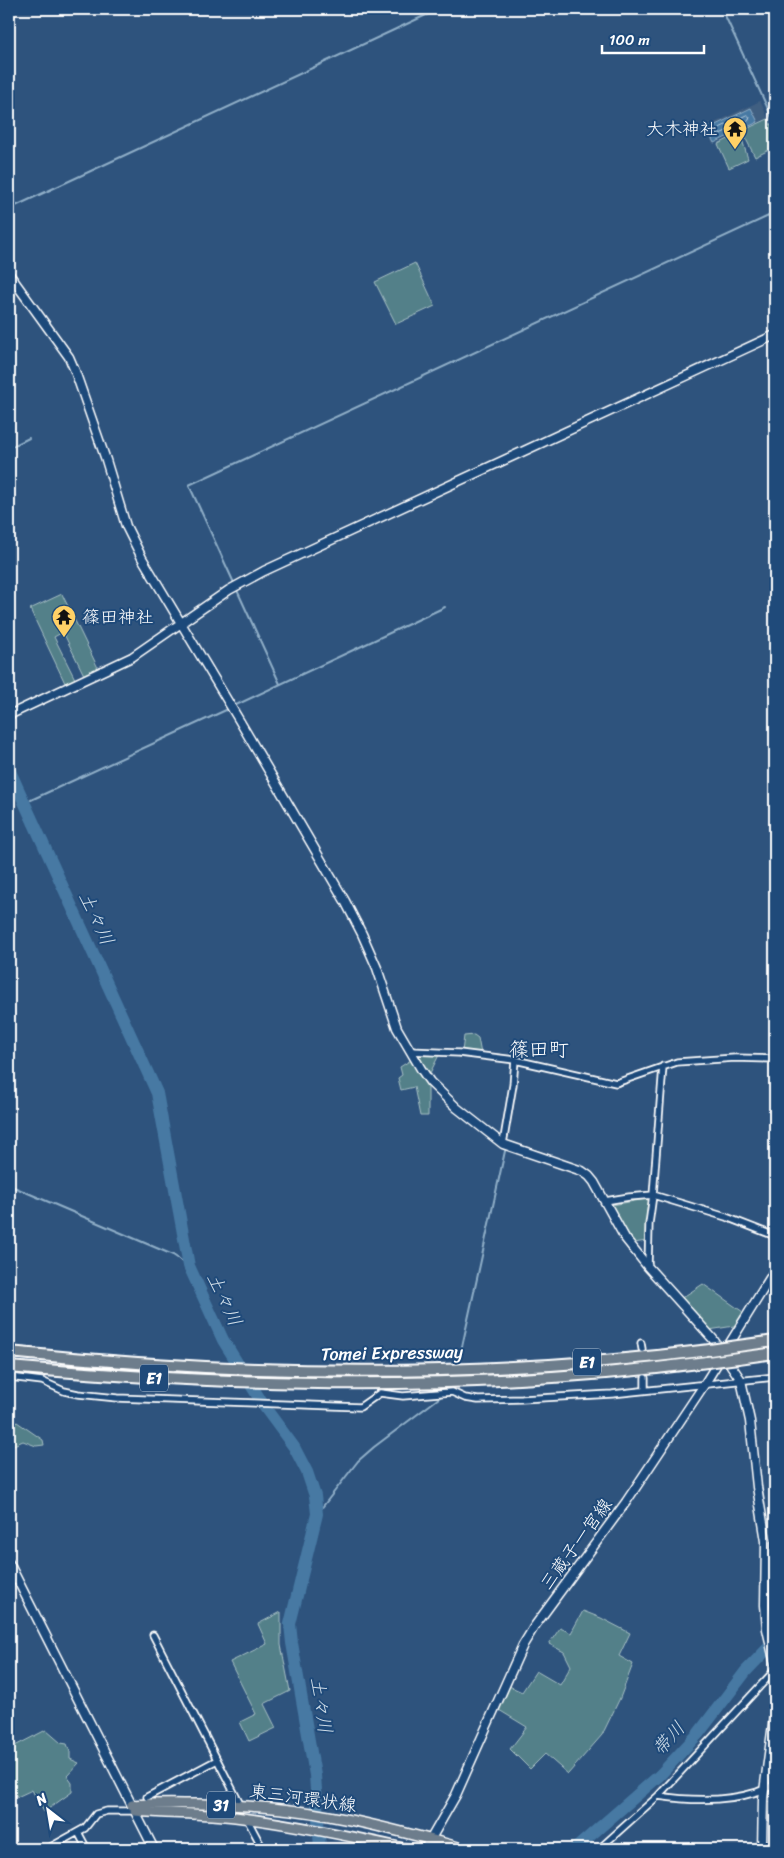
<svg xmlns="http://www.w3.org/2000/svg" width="784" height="1858" font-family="Sriracha,'Klee One',sans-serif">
	<rect width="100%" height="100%" fill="#2e537d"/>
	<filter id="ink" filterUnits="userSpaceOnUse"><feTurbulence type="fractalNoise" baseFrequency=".02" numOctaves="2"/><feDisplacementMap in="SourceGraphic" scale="10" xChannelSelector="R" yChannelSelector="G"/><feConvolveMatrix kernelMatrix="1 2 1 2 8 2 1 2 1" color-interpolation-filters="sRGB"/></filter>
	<g filter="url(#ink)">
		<path fill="#405e81" d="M760,101L768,118L713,144L706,127Z"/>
		<path fill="#528089" stroke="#a8c0c4" d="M768,119L775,134V147L755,157L742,131Z
			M739,134L741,136L748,159L729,168L718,144Z
			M415,263L435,306L396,324L375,282Z
			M62,594L98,668L84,675L63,632L54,637L75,679L65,683L30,609Z
			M474,1035L478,1038L481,1054L462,1052L464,1036Z
			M419,1054L439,1055L430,1073L417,1058Z
			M411,1060L428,1085V1116H420L414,1087L401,1090L398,1078L402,1075L400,1067Z
			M646,1199L649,1201L646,1241L634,1243L611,1206L612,1205Z
			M703,1284L743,1312L734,1326L709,1330L680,1299Z
			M9,1421L11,1423L17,1422L43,1440L44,1445L36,1446L23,1441L9,1447Z
			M583,1611L601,1618L630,1633L619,1656L633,1664L620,1698L602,1735L568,1774L545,1754L530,1769L510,1749L527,1727L499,1710L509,1686L522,1692L536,1671L560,1685L571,1666L564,1652L549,1644L560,1628L571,1633Z
			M281,1612V1645L290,1691L264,1704L276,1728L249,1741L240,1722L256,1714L230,1662L267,1644L258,1624Z
			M46,1730L61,1743L67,1744L70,1752V1759L79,1763L67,1776L72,1783V1792L44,1812L32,1790L17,1797L9,1780V1749Z"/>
		<path fill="#4679a3" stroke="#90afc8" d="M751,108L758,122L714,143L707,129Z"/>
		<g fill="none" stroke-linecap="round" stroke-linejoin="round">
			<path stroke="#b5c9da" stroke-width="1" d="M747,115L750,117L749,120L718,135L715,134L716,130Z"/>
			<path stroke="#90afc8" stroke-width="2" d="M722,9L775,124
				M9,209L439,9
				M9,448L29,438
				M234,583L189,485L775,213
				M236,588L280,684
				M236,705L445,607
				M31,800L226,710
				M9,1185L173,1255L189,1266
				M458,1365L505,1151
				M317,1514L358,1461L374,1447L443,1395"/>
			<path stroke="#4679a3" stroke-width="12" d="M9,769L157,1093L189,1266L223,1340L266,1409L294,1447L307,1472L315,1496L317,1514L290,1624L292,1643L315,1775L320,1849
				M575,1849L660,1775L698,1734L746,1671L775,1641"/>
			<defs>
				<path id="street" d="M410,1051L459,1053L515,1060L616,1083L677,1062L735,1058L775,1059
					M503,1144L513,1085L515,1060
					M605,1201L629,1197L653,1195L726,1217L775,1236
					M648,1267L649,1224L653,1195L663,1066
					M641,1343L642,1349
					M9,1377L42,1381L64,1391L78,1394L117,1398L360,1407L380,1393L403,1396L452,1392L465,1398L478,1400L522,1399L612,1394L775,1377
					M645,1378V1390
					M767,1629L775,1624
					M153,1635L241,1806
					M658,1796C691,1801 725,1802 757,1792C763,1790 769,1787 775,1785
					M147,1797L217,1760
					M247,1819L263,1849
					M78,1832L87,1849
					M47,1849L85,1828L96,1814L107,1811H135
					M599,1849L658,1796L775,1670"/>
				<path id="secondary" d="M9,274L69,357L75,371L106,460L126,526L142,558L239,720L345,901L362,934L377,968L397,1028L421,1069L430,1082L457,1108L503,1144L582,1171L589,1176L594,1182L625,1238L648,1267L713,1339L741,1380L750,1421L757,1487L766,1541L765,1605L767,1629L775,1664
					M9,715L132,657L229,590L264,571L775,335
					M9,1563L154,1849
					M425,1849L456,1795L523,1645L534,1627L626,1502L704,1385L775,1270
					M762,1849L763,1799L775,1709"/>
				<path id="primary" d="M132,1805C155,1803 178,1804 201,1804C243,1805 287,1808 329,1816C376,1824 421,1837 466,1849
					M135,1811C168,1814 202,1813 235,1817C293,1824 350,1836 408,1849"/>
				<path id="highway" d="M738,1346L775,1341
					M9,1352C242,1376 477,1379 710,1350
					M738,1358L775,1353
					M9,1367C241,1387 476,1392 707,1362"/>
			</defs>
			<use href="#street" stroke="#fff" stroke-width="9"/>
			<use href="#secondary" stroke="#fff" stroke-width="11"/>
			<use href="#primary" stroke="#fff" stroke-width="12"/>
			<use href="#highway" stroke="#fff" stroke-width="14"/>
			<use href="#street" stroke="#1f4a7a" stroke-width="5.5"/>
			<use href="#secondary" stroke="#1f4a7a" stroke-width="8"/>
			<use href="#primary" stroke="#6d7d8c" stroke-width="9"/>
			<use href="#highway" stroke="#6d7d8c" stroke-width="10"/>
			<defs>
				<path id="highway-bridge" d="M710,1350L738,1346
					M707,1362L738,1358"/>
			</defs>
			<use href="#highway-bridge" stroke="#fff" stroke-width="14" stroke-linecap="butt"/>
			<use href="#highway-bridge" stroke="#6d7d8c" stroke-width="10"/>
		</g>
	</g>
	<defs>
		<symbol id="temple-pin" viewBox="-11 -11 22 30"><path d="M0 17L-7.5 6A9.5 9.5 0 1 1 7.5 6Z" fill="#ffd166" stroke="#1f4a7a"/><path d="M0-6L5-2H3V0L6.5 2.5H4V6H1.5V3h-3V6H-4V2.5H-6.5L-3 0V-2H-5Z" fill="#111"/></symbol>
	</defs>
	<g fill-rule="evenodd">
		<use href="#temple-pin" x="721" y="115" width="28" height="38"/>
		<use href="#temple-pin" x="50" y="603" width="28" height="38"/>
	</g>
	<g text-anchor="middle" stroke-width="4" stroke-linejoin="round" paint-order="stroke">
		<g fill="#1f4a7a" stroke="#bcc9d7" stroke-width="1">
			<rect x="573" y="1348.5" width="28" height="27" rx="4"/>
			<rect x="140" y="1364.5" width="28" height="27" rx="4"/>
			<rect x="207" y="1791.5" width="28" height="27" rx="4"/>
		</g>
		<g font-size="16" font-weight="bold" fill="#fff">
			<text x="587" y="1368">E1</text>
			<text x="154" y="1384">E1</text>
			<text x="221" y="1811">31</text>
		</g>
		<g font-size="18" fill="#fff" stroke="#1f4a7a" text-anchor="end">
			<text x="718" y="135">大木神社</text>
			<text x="82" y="623" text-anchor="start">篠田神社</text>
		</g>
		<g font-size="18" fill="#fff" stroke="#1f4a7a">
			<text transform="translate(392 1353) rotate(-1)" y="6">Tomei Expressway</text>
			<text transform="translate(576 1544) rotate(-54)" y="6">三蔵子一宮線</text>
			<text transform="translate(303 1798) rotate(8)" y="6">東三河環状線</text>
		</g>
		<g font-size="19" font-style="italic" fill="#d1dee8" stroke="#1f4a7a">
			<text transform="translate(97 918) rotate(65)" y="7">土々川</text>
			<text transform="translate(225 1299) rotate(65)" y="7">土々川</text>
			<text transform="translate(322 1705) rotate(81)" y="7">土々川</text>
			<text transform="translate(668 1738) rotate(-48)" y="7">帯川</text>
		</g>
		<g font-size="20" fill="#fff" stroke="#1f4a7a">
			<text x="539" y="1056">篠田町</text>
		</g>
	</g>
	<rect width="784" height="1858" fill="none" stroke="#1f4a7a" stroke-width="30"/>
	<rect x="15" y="15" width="754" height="1828" fill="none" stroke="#fff" stroke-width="2" filter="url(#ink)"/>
	<g transform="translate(48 1810) rotate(329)" stroke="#1f4a7a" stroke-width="4" paint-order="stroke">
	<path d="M0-4L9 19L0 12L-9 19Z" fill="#ffffff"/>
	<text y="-8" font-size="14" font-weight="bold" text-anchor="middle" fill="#ffffff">N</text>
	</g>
	<path d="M602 45v8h102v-8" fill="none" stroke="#ffffff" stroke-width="2.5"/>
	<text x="609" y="45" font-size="15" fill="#ffffff" stroke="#1f4a7a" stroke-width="4" paint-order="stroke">100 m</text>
</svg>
